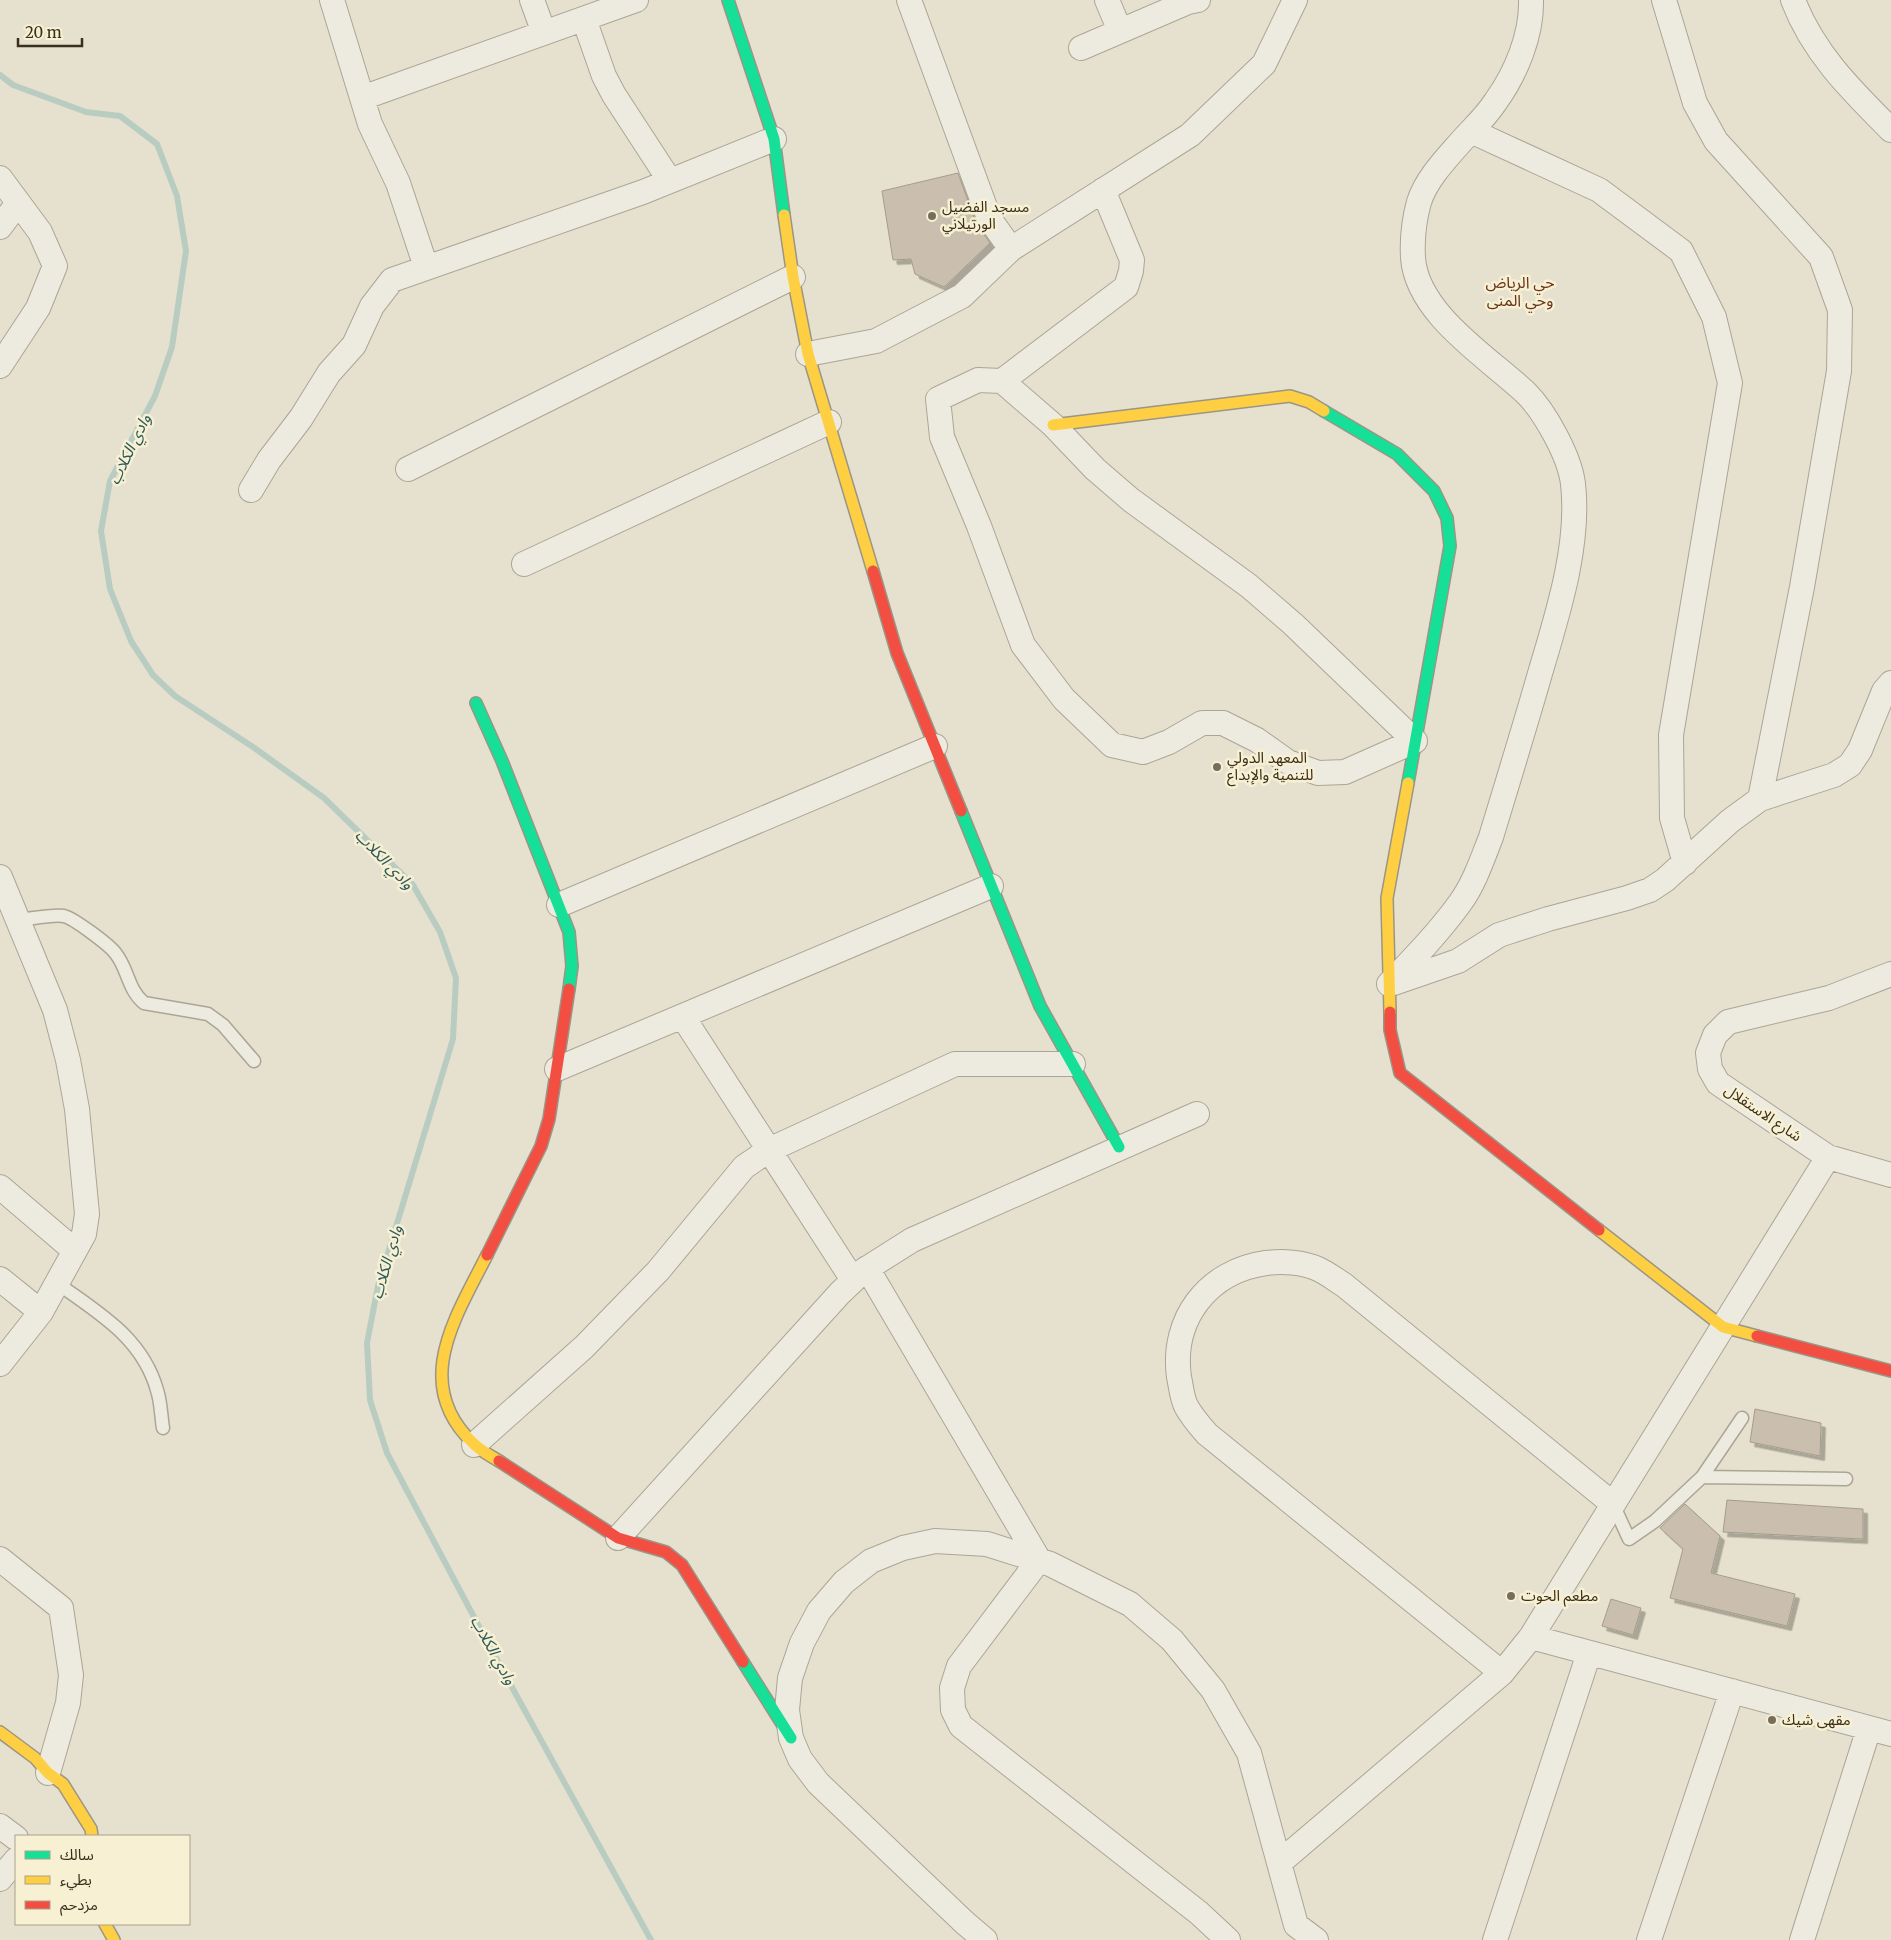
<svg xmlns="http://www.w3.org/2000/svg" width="1891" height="1940" font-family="Merriweather,'Noto Sans Arabic',serif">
	<defs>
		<filter id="shadow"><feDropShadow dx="4.5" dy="4.5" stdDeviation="0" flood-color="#0004"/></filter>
	</defs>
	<rect width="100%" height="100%" fill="#e6e1ce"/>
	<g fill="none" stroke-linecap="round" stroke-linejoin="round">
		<path stroke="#b8ccc2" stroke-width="6" d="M0,75L13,85L86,112L120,116L157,144L177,196L186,251L172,347L155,396L110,481L101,531L110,589L131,641L153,675L175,696L253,747L324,798L413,885L440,932L456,978L453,1039L378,1286L367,1343L370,1400L387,1453L492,1651L651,1940"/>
	</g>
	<path fill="#cabfae" stroke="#a69c8d" filter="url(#shadow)" d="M958,173L976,223L990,243L944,287L915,274L911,259L893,260L882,191Z
		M1755,1409L1821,1423L1820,1456L1750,1442Z
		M1727,1500L1863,1509V1539L1723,1532Z
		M1685,1504L1720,1536L1711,1573L1795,1594L1787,1626L1670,1598L1683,1549L1660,1528Z
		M1611,1599L1641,1608L1633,1635L1602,1626Z"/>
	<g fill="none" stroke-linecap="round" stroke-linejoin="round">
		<defs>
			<path id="lane" d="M18,920C30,919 53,914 64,916C73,918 110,945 116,954C128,969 128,990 144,1003L208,1014L223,1025L254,1061
				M57,1283C98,1313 142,1337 157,1390C161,1402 161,1416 163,1428
				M1702,1477L1742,1418
				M1613,1504L1629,1539L1655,1521L1702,1477L1846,1479"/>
			<path id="street" d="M332,0L370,124L398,183L426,267
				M532,0L544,33
				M909,0L989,218L1011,249
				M1107,0L1120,31
				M1664,0L1695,103L1716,141L1821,257L1840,310L1839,371L1802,587L1760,799
				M1793,0C1813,53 1852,91 1891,130
				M584,19L604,76L614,95L670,181
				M1081,48L1188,2L1198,0
				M362,98L636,0
				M1471,131L1599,190L1681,251L1714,317L1730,383L1671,735L1672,818L1685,863
				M0,178L40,232L55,266L38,308L0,366
				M0,227L18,203
				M808,354L876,341L962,296L1011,249L1190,135L1264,64L1295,0
				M978,380L1002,381L1053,425L1095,469L1131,500L1249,586L1293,624L1415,741L1345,772L1318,773L1288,762L1257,740L1223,723H1202L1169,742L1143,752L1112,745L1064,699L1023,645L979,526L942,437L938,399Z
				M1002,381L1126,287L1131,271L1132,260L1103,190
				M408,469L793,277
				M251,490L269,460L301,418L329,373L354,345L372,306L392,280L643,192L774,139
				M524,564L829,422
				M0,877L55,1010L68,1060L77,1109L87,1214L84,1234L41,1312L0,1364
				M559,905L935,746
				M1891,974L1829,998L1728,1022L1715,1035L1708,1053L1710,1069L1718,1083L1828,1157L1891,1175
				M1394,983L1458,961L1499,935L1548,919L1627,898L1650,890L1665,880L1730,821L1760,799L1834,775L1850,765L1860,750L1884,691L1891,683
				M1389,984C1414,958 1439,932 1460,903C1474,884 1482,860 1491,837C1508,781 1525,726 1541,670C1558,613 1580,544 1573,484C1570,457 1545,412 1526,393C1489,358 1417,314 1413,258C1412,240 1414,220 1419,202C1426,180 1444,161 1459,144C1471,130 1486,117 1496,101C1516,73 1532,35 1531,0
				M683,1017L853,1280
				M557,1069L991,886
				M0,1187L74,1250
				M867,1268L1039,1560L959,1666L952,1688L953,1710L961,1726L1199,1913L1228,1940
				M0,1279L41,1312
				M474,1445L584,1347L658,1271L744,1167L769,1150L955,1064H1073
				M618,1538L840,1293L863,1271L912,1240L1197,1114
				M0,1559L61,1608L71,1675L68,1703L48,1773
				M1531,1637L1891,1734
				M1502,1673L1207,1434C1199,1425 1192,1417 1186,1406C1182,1398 1181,1386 1179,1377C1171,1319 1208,1271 1266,1263C1282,1261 1303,1262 1318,1269C1327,1273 1336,1280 1344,1285L1613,1504
				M0,1826L16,1838
				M1279,1863L1502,1673L1531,1637L1828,1157
				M0,1879L16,1860
				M985,1940L965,1923L818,1783L800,1759L791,1738L787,1710L790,1678L802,1643L819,1611L844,1582L871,1561L903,1548L935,1541L987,1544L1050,1564L1130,1604L1172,1640L1213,1690L1249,1753L1296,1925L1316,1940
				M1495,1940L1589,1653
				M1649,1940L1732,1691
				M1802,1940L1869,1728"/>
			<path id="fast" d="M728,0L774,139L784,215
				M1324,411L1397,454L1434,491L1447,518L1450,546L1408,783
				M476,703L502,761L569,932L572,966L569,989
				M961,811L1040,1006L1119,1147
				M743,1662L791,1738"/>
			<path id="slow" d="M784,215L793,277L808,354L873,571
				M1053,425L1290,396L1309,402L1324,411
				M1390,1012L1387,898L1408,783
				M1599,1230L1723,1327L1757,1336
				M487,1255C456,1317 410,1384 474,1444C481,1451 491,1456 499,1461
				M0,1732L35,1758L48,1773L63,1784L91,1829L92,1836
				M105,1924L114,1940"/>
			<path id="jam" d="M873,571L897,653L961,811
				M1390,1012V1030L1400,1073L1599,1230
				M487,1255L541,1146L549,1119L569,989
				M1757,1336L1891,1371
				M499,1461L618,1538L666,1552L682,1565L743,1662"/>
		</defs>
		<use href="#lane" stroke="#aba596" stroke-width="15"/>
		<use href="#street" stroke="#aba596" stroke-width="26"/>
		<use href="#fast" stroke="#9b9586" stroke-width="14"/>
		<use href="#slow" stroke="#9b9586" stroke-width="14"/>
		<use href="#jam" stroke="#9b9586" stroke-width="14"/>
		<use href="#lane" stroke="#edeadf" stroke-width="12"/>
		<use href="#street" stroke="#edeadf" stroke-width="24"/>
		<use href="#fast" stroke="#16e098" stroke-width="11"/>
		<use href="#slow" stroke="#ffcf43" stroke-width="11"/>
		<use href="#jam" stroke="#f24e42" stroke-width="11"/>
	</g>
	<g fill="#766d5b" stroke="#f7f0d3" stroke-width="2">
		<circle cx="932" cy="216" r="5"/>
		<circle cx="1217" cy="767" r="5"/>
		<circle cx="1511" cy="1596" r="5"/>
		<circle cx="1772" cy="1720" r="5"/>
	</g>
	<g text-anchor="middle" stroke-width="5" stroke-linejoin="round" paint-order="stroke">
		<g font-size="15" fill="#3a2e1d" stroke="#f7f0d3" text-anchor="start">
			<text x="942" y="212">مسجد الفضيل<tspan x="942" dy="17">الورتيلاني</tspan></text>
			<text x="1227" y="763">المعهد الدولي<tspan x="1227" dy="17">للتنمية والإبداع</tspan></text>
			<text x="1521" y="1601">مطعم الحوت</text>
			<text x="1782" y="1725">مقهى شيك</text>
		</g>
		<g font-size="15" fill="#3a2e1d" stroke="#f7f0d3">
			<text transform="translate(1763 1113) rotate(34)" y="5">شارع الاستقلال</text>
		</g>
		<g font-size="16" fill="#69331b" stroke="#f7f0d3">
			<text x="1520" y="288">حي الرياض<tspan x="1520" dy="18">وحي المنى</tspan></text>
		</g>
		<g font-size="16" font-style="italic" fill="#2c595b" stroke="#f7f0d3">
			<text transform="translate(129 449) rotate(-64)" y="6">وادي الكلاب</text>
			<text transform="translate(385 859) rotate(46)" y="6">وادي الكلاب</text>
			<text transform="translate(386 1262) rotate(-74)" y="6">وادي الكلاب</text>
			<text transform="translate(494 1650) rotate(61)" y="6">وادي الكلاب</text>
		</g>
	</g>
	<rect x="15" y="1835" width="175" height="90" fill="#f7f0d3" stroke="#aba28a"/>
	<rect x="25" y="1851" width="25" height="8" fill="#16e098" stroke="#aba28a"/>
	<text x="60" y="1860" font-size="15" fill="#3a2e1d">سالك</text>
	<rect x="25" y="1876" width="25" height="8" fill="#ffcf43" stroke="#aba28a"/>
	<text x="60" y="1885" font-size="15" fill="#3a2e1d">بطيء</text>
	<rect x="25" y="1901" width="25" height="8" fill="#f24e42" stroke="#aba28a"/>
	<text x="60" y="1910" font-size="15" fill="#3a2e1d">مزدحم</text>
	<path d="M18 38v8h64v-8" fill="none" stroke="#3a2e1d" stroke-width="2.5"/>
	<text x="25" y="38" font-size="15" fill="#3a2e1d" stroke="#f7f0d3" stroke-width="4" paint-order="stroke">20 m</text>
</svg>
